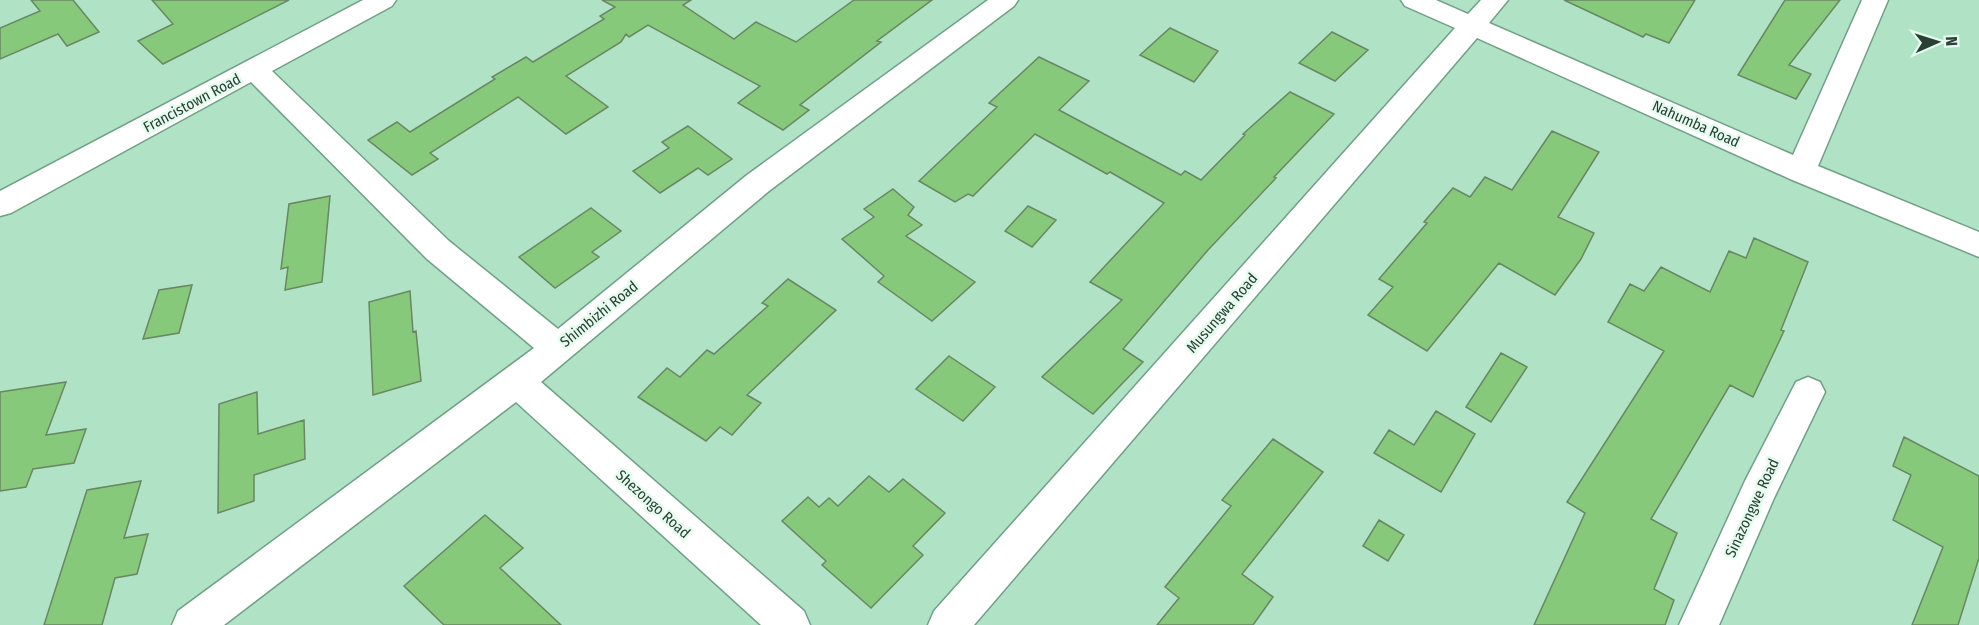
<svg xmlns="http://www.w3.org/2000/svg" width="1979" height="625" font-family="'Fira Sans Condensed',sans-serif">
	<rect width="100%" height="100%" fill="#b0e2c6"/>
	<path fill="#87c97a" stroke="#698763" stroke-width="1.5" d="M31,0H73L99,32L67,46L58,34L0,59V28L40,11Z
		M152,0H289L163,64L138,41L173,24Z
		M602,0H691L683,5L734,39L756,22L796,42L854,0H932L877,41L881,42L800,105L809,110L783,130L738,103L760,86L648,25L629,37L626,34L621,42L566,76L608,107L566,134L518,97L430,153L438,159L412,175L368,140L397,122L410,132L495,79L492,77L526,57L533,62L604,19L600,16L615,7Z
		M1564,0H1695L1669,43L1646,34L1643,37Z
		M1785,0H1840L1789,65L1811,74L1796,99L1738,75Z
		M1170,28L1218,51L1194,82L1140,55Z
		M1332,32L1368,50L1335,81L1299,63Z
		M1039,57L1089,81L1059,110L1181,175L1185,171L1201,180L1245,135L1243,134L1290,92L1334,114L1274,177L1276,178L1208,250L1123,349L1143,362L1093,414L1042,377L1122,300L1090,282L1164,203L1110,172L1107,174L1035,134L973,196L968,194L955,202L919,181L997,107L989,103Z
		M688,126L732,159L708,175L698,168L660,193L633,171L669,148L662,142Z
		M1552,131L1599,152L1558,217L1594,233L1581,259L1555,295L1499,263L1427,351L1368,315L1393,287L1379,279L1427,223L1424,222L1453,188L1470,197L1485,177L1512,190Z
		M893,189L914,207L908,215L922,225L906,236L975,282L932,321L878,282L884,276L842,239L874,217L864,209Z
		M330,196L322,282L285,290L288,267L281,269L289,204Z
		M1028,206L1056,220L1032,247L1005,231Z
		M591,208L621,231L592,252L599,257L555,288L519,257Z
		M1754,238L1808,262L1781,330L1784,331L1753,397L1730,385L1651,519L1677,533L1654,589L1674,600L1665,625H1534L1585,513L1567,502L1664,351L1608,322L1630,284L1644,291L1661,267L1710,292L1729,251L1746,258Z
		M788,279L836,310L747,395L761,403L732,435L720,427L706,441L638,397L667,368L680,377L707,350L714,354L768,306L762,303Z
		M192,285L179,333L143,339L159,290Z
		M410,291L413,332L416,331L421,381L373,395L369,302Z
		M1501,353L1527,367L1491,422L1466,407Z
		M949,356L995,387L963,421L916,389Z
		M66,382L46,435L86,429L74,463L33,469L26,487L0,491V392Z
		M257,392L258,434L304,420L305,459L254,475V501L218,513L219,404Z
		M1436,411L1475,434L1441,492L1374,453L1389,430L1414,445Z
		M1904,437L1979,476V558L1958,625H1912L1943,547L1893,520L1911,475L1893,466Z
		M1273,439L1323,472L1242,574L1273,597L1253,625H1157L1179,598L1165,587L1231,506L1222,500Z
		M869,476L889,492L903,479L945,513L913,546L923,555L871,608L822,565L826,561L782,521L808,497L819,507L829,498L838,506Z
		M141,481L124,538L148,534L137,574L115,578L102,625H44L87,490Z
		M485,515L523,548L500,568L561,625H444L404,586Z
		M1379,520L1404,535L1388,561L1363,546Z"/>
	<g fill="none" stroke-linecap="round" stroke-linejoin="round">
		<defs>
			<path id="street" d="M363,0H396L392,6L272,71L449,241L558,329L747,175L988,0H1018L1014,6L769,191L541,382L804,611L810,625H761L516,402L224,625H172L178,611L534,348L427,259L251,82L11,213L0,216V191Z
				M1401,0H1436L1468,14L1481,0H1508L1489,23L1793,155L1862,0H1888L1818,166L1979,232V257L1790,179L1477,38L974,625H928L934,611L1455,28L1405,6Z
				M1808,377L1820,382L1825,392L1774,498L1719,625H1679L1745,481L1796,382Z"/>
		</defs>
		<use href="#street" stroke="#70a086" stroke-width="3"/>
		<use href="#street" fill="#fff" fill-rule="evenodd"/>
	</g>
	<g text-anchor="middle" stroke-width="5" stroke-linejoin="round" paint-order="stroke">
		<g font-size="15" fill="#2b3f34" stroke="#e4fcee">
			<text transform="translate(192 103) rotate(-28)" y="5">Francistown Road</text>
			<text transform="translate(1696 124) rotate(24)" y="5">Nahumba Road</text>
			<text transform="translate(1222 313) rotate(-49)" y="5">Musungwa Road</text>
			<text transform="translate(599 314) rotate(-39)" y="5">Shimbizhi Road</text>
			<text transform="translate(653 504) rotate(42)" y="5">Shezongo Road</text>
			<text transform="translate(1752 508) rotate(-65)" y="5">Sinazongwe Road</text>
		</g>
	</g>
	<g transform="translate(1937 42) rotate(87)" stroke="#e4fcee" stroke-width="4.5" paint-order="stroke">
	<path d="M0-4.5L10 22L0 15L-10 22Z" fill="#2b3f34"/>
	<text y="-9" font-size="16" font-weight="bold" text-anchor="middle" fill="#2b3f34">N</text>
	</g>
</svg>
